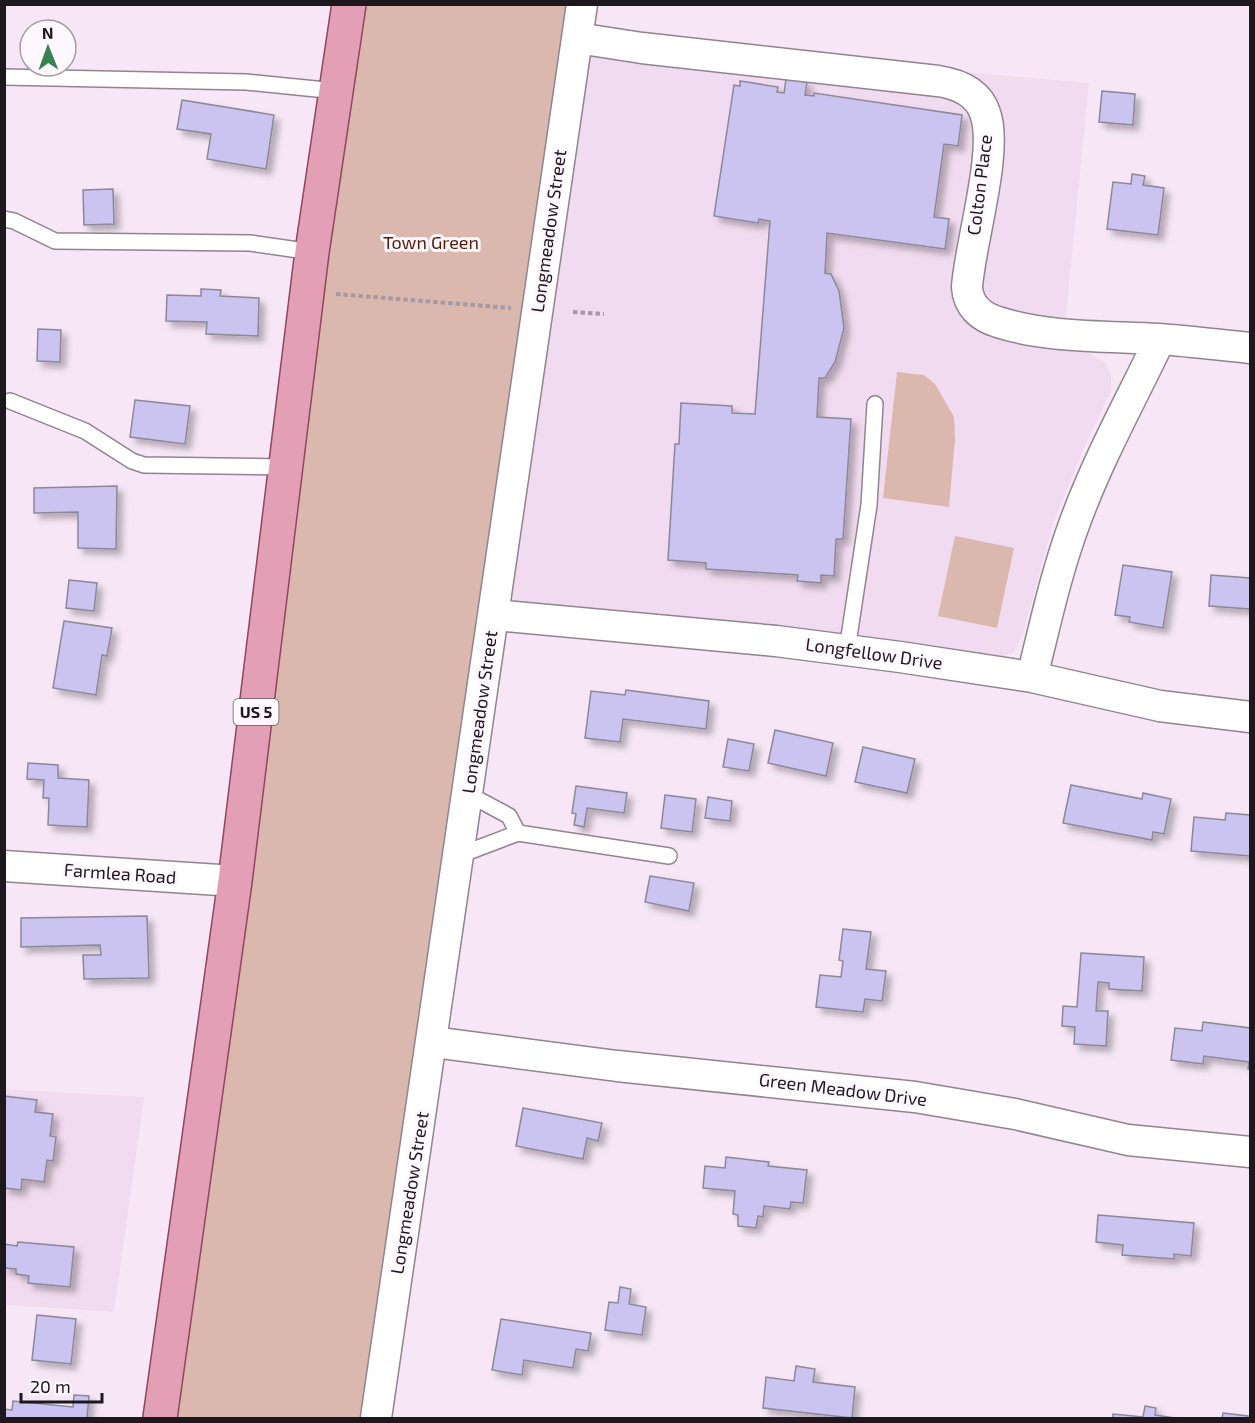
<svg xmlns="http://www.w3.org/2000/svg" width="1255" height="1423" font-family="'Exo 2',sans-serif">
	<defs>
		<filter id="shadow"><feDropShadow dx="5.5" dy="5.5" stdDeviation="3" flood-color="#0004"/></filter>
	</defs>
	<rect width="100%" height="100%" fill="#f7e7f6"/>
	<path fill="#f1dbf0" d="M577,38L1089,83L1063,346L1080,348L1105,362L1111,376V391L1083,450L1053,524L1024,631L1014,652L994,660L495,615Z
		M4,1089L144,1097L114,1312L5,1305Z"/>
	<path fill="#dbb8ad" d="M349,5H582L376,1418H160Z
		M897,372L924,375L935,384L954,417L955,439L949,507L883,498Z
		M955,536L1014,548L997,628L938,616Z"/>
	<path fill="#cbc3f0" stroke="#8b889a" stroke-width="1.5" filter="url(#shadow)" d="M786,79L807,82L805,95L814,96V93L962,115L958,146L944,144L934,217L949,219L945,249L827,233L825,273L831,274L839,291L844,328L835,362L825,378H819L817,417L851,419L843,539H836L834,576L821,575V583L797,581L798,575L706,569V563L668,560L675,444H679L681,403L732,406V413L755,414L770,221L759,219L758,223L714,216L734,85L740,86V81L778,87L777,92L784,93Z
		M1102,91L1135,94L1133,125L1099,122Z
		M182,100L274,115L266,169L207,159L211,134L177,129Z
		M1132,174L1145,176L1143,185L1164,188L1158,235L1107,229L1113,182L1131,184Z
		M113,189L114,224L84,225L83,190Z
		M201,289L221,290L220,296L259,298L258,336L206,334L207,322L166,321L167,295L201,296Z
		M38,329L61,330L60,362L37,361Z
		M135,400L190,406L185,444L130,437Z
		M117,486L116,549L78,548V512L34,513V488Z
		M1123,565L1172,572L1163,628L1129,622L1130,617L1115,615Z
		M1211,575L1250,578V609L1209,606Z
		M69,580L97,583L94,611L66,608Z
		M64,621L112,628L107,656L102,655L96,695L53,688Z
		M626,690L709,701L706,729L623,719L620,742L585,738L591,691L625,695Z
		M775,730L833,743L826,776L768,763Z
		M728,739L754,744L749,771L723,767Z
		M863,747L915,759L907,793L855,782Z
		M28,763L58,765V778L89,780L87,827L48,825L49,798H43L44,780L27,779Z
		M1071,785L1142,799L1143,793L1171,799L1164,834L1153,832L1152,840L1063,823Z
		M576,786L627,793L624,813L587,808L584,827L574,825L576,814L572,813Z
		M665,795L696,799L692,832L661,828Z
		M708,797L732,801L730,821L705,818Z
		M1226,813L1250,815V856L1191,851L1194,817L1225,820Z
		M650,876L694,883L689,911L645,902Z
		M147,916L149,978L84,979L83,955H101L100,945L21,947V918Z
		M843,929L871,932L866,969L886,971L882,1001L865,999L863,1012L816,1007L820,975L841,977L843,961L839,960Z
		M1081,953L1144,957L1142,991L1109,989V983L1098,982L1096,1011H1108L1106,1046L1074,1044L1075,1027L1062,1026L1063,1006L1077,1007Z
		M1203,1022L1250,1028V1069H1248L1249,1062L1204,1056L1203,1064L1171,1060L1175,1028L1202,1031Z
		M4,1096L37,1100L35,1112L53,1114L50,1136L56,1137L53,1161L47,1160L44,1182L22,1179L21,1190L4,1188Z
		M523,1108L602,1123L598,1141L587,1138L583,1159L516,1146Z
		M726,1157L769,1162L768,1166L807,1170L803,1203L791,1202L790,1209L764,1206L763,1217L758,1216L756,1228L738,1226V1215L733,1214L735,1191L703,1188L705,1166L725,1168Z
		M1098,1215L1194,1223L1191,1256L1174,1254V1259L1122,1255L1123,1245L1096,1242Z
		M18,1242L74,1247L70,1287L28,1283L29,1276L16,1274V1269L4,1268V1244L17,1246Z
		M620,1287L631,1289L629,1304L646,1307L642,1335L605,1330L609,1302L618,1303Z
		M37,1315L76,1319L71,1364L32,1360Z
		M501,1319L591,1333L588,1351L576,1349L573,1368L524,1360L522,1375L492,1370Z
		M796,1366L815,1369L813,1382L855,1387L852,1418L763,1408L766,1377L794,1381Z
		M74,1395L89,1396L87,1418H4V1409L12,1410L13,1401L73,1407Z
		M1145,1406L1156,1408L1155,1415L1175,1418H1113V1414L1143,1417Z
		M1223,1413L1248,1416V1418H1222Z"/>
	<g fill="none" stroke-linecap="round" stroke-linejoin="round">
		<defs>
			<path id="lane" d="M4,77L246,82L336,91
				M4,219L14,221L55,241L250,243L312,252
				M10,401L85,431L132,461L144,465L286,467
				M847,650L869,505L875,404
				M468,794L509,816L518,833
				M460,855L518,833L669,856"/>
			<path id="street" d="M577,38L642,48L938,81C958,84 978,92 985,113C999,150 970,243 967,287C968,306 981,317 998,322C1046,338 1109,336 1159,339C1189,341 1220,345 1250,348
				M495,615L776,641L900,657L1032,677L1160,706L1250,717
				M1032,677C1045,625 1056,573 1075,522C1098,459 1131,400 1160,339
				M4,866L235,881
				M433,1042L617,1066L915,1097L1015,1114L1128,1140L1250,1152
				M376,1418L582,4"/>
			<path id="primary" d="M160,1418L235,881L312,252L349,4"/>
		</defs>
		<use href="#lane" stroke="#918390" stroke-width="18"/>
		<use href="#street" stroke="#918390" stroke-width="33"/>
		<use href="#primary" stroke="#91465f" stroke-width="36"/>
		<path stroke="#a499a4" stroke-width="4" stroke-dasharray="4.5 3" stroke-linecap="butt" d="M336,294L511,308
			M573,312L604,314"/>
		<use href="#lane" stroke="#fff" stroke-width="15"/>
		<use href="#street" stroke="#fff" stroke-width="30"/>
		<use href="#primary" stroke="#e29fb5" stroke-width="33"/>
	</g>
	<g text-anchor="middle" stroke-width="6" stroke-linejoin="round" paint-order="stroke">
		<rect fill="#fef8fe" stroke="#605b60" stroke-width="1.5" x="233.5" y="699" width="45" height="26" rx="4.5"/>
		<g font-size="16" font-weight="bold" fill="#1d181d">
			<text x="256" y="718">US 5</text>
		</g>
		<g font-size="18" fill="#1d181d" stroke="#fef8fe">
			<text transform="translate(980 185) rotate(-83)" y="6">Colton Place</text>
			<text transform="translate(549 231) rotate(-82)" y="6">Longmeadow Street</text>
			<text transform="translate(874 654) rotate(8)" y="6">Longfellow Drive</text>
			<text transform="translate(480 712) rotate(-82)" y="6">Longmeadow Street</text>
			<text transform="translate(120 874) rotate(4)" y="6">Farmlea Road</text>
			<text transform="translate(843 1090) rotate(7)" y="6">Green Meadow Drive</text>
			<text transform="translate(410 1193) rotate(-81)" y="6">Longmeadow Street</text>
		</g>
		<g font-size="18" fill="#531806" stroke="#fef8fe">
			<text x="431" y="249">Town Green</text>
		</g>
	</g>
	<rect width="1255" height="1423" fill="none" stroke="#1d181d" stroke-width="12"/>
	<g transform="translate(48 48) rotate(359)"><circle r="28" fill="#fef8fe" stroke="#a49ea4" stroke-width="1.5"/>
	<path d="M0-4.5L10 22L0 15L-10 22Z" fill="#368251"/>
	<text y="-9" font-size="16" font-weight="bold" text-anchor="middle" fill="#1d181d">N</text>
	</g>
	<path d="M21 1393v9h81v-9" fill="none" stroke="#1d181d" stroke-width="3"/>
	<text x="30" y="1393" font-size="18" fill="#1d181d" stroke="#fef8fe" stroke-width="4.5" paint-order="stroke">20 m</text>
</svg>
